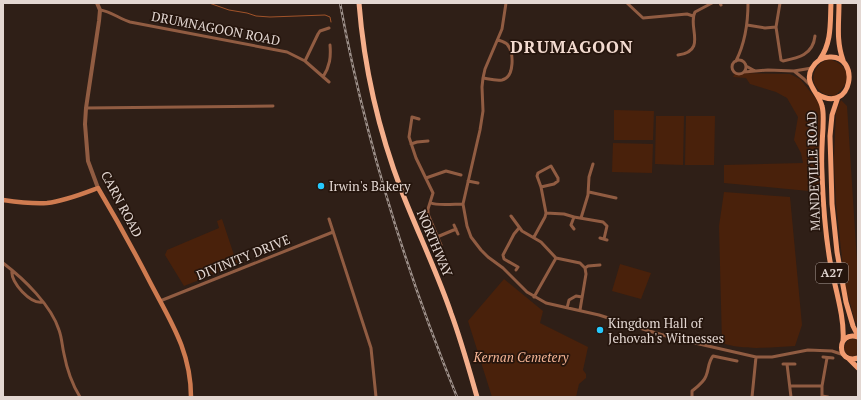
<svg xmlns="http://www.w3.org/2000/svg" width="861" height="400" font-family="'PT Serif',serif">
	<rect width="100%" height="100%" fill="#2f1f17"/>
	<path fill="#49210b" d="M828,59C851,64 853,83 834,96C829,95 824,95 820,91C807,80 815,64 828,59Z
		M735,73L790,74L800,79L821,105L819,144V192L724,183V165L803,163L801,153L794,140L798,117L787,98L776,92L750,84L746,78L733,77Z
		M841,100L847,106L858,277V325L855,321L845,285L836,204L834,159L836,112Z
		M614,110L654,111L653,140H614Z
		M656,116H684L683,165L655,164Z
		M686,116H715L714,165H685Z
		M613,143L653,144L652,173L612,172Z
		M724,192L790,197L802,325L795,346C772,347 745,351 722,343L719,226Z
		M222,219L234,255L239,263L237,265L184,286L165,255L167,250L219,228L217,221Z
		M620,264L651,273L641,299L612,291Z
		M504,279L543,311L540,323L588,347L583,370L586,374V378L579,384L576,397H492L468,321Z
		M852,339L858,340V354L854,356H850L845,352L844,347L848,340Z"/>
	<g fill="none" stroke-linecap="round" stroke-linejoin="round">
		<path stroke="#a15329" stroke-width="1" d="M209,3L229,10L247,13L256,16L270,17L325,15L330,17L331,22"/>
		<path stroke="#915c42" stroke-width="3" d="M506,3L502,29L485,69L483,78L482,87L483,111L480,130L463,204L467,226L471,237L481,250L488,257L503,268L527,292L546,303L599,315L646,330L673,338L756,357H772L808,350L832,351L844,355
			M627,3L643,18L687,14L693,16
			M720,3L721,5
			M780,3L776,27L781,60L783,61C798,58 813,55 815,36
			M100,10C110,11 120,19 130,22L287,52L305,61L329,82
			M747,25L765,28L776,27
			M678,55C708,51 687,26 695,12L712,3
			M732 67a7 7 0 1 1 14 0a7 7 0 1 1-14 0Z
			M305,61L318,34L320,31L329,28
			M736,61C745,43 748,23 748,3
			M746,66L755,71
			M794,71L804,79L809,84
			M744,72L768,70L794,71L812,68
			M323,77C330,66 331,57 330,45
			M483,78C489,79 496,81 502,80C515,77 514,52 507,44C505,42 501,41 498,40
			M86,108L273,106
			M419,119L412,117L409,137L416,158L433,193L428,209V214L441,245
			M411,144L417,142L428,141
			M426,178L446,171L461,175
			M468,181L478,183
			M541,187L554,184L558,181V178L551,166L538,173L537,176L541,187L546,213
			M589,192L616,198
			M431,203C437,206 455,204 463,204
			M511,216L522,231L541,242L556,258L580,263L585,268L586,274L580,310
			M574,217L571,225L574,229
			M581,218L588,195L589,177L593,164
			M329,219L371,348L376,397
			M454,225L458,234
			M437,237L456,229
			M534,237L545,217L546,213L564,214L574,217L603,222L607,226L604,239
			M600,238L607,240
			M3,263C24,279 51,305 59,330C62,338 62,346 64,354C67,370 72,384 80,397
			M585,268L588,266L600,265
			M516,270L518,267L504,259L503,255L514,234L519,228
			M12,271C10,282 31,305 43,302
			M534,297L556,258
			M160,301L333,232
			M567,308L569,300L576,296L582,297
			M823,357L833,358
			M783,364H795
			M787,364L791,397
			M790,386H822
			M822,396L828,397
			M692,397V391C697,387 704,382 706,376C709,369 708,362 713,356L737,361
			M752,397L756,357
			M822,397V386L827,358"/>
		<path stroke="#915c42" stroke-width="4" d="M97,3L100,10L99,21L86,108L85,124L88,161L98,188"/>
		<path stroke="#cf7b50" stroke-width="4.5" d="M3,200C17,202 32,204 47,203C65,201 82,194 98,188C117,220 134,251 151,284C171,322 191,352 191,397"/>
		<path stroke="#f29b6f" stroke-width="5" d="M839,3C839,23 836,41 843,60
			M820,59C832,42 830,23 831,3
			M817,94C853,116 861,54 829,57C822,57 815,62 812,68C803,83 819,93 822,106C824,113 823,121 823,128C822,143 821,158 822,173C823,202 825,232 830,261C834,285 845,317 843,341
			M838,97L832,115L830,136L832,204L837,252L846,302L853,326L858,336
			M858,337C836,330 836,365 858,358
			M849,359L858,368"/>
		<path stroke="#f5af8c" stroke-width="5" d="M359,3C364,67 379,132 402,192C418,233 437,272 451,313C461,340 469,369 477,397"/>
		<defs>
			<path id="rail" d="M340,3C365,138 405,269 457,397"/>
		</defs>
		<use href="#rail" stroke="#9e918b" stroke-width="2.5"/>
		<use href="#rail" stroke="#25150d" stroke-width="1" stroke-dasharray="3" stroke-linecap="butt"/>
	</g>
	<g fill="#25c9fe" stroke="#25150d" stroke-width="1.5">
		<circle cx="321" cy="186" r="4"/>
		<circle cx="600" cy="330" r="4"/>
	</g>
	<g text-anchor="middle" stroke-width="3.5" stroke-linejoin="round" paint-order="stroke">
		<rect fill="#25150d" stroke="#aa9d97" stroke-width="1" x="816" y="263" width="32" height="20" rx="3"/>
		<g font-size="12" font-weight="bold" fill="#e3d7d2">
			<text x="832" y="277">A27</text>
		</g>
		<g font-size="13" fill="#e3d7d2" stroke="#25150d">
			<text transform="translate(216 28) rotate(11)" y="5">DRUMNAGOON ROAD</text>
			<text transform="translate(813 171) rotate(-92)" y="5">MANDEVILLE ROAD</text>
			<text transform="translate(122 204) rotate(62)" y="5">CARN ROAD</text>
			<text transform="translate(435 243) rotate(67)" y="5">NORTHWAY</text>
			<text transform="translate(243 257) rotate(-22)" y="5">DIVINITY DRIVE</text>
		</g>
		<g font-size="13" fill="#e3d7d2" stroke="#25150d" text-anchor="start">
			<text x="329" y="191">Irwin's Bakery</text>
			<text x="608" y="328">Kingdom Hall of<tspan x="608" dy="15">Jehovah's Witnesses</tspan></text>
		</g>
		<g font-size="13" font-style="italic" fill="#f6b595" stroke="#25150d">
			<text x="521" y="362">Kernan Cemetery</text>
		</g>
		<g font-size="17" font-weight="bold" letter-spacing="1" fill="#f3dbd0" stroke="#25150d">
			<text x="572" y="53">DRUMAGOON</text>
		</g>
	</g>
	<rect width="861" height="400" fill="none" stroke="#e3d7d2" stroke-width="8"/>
</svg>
